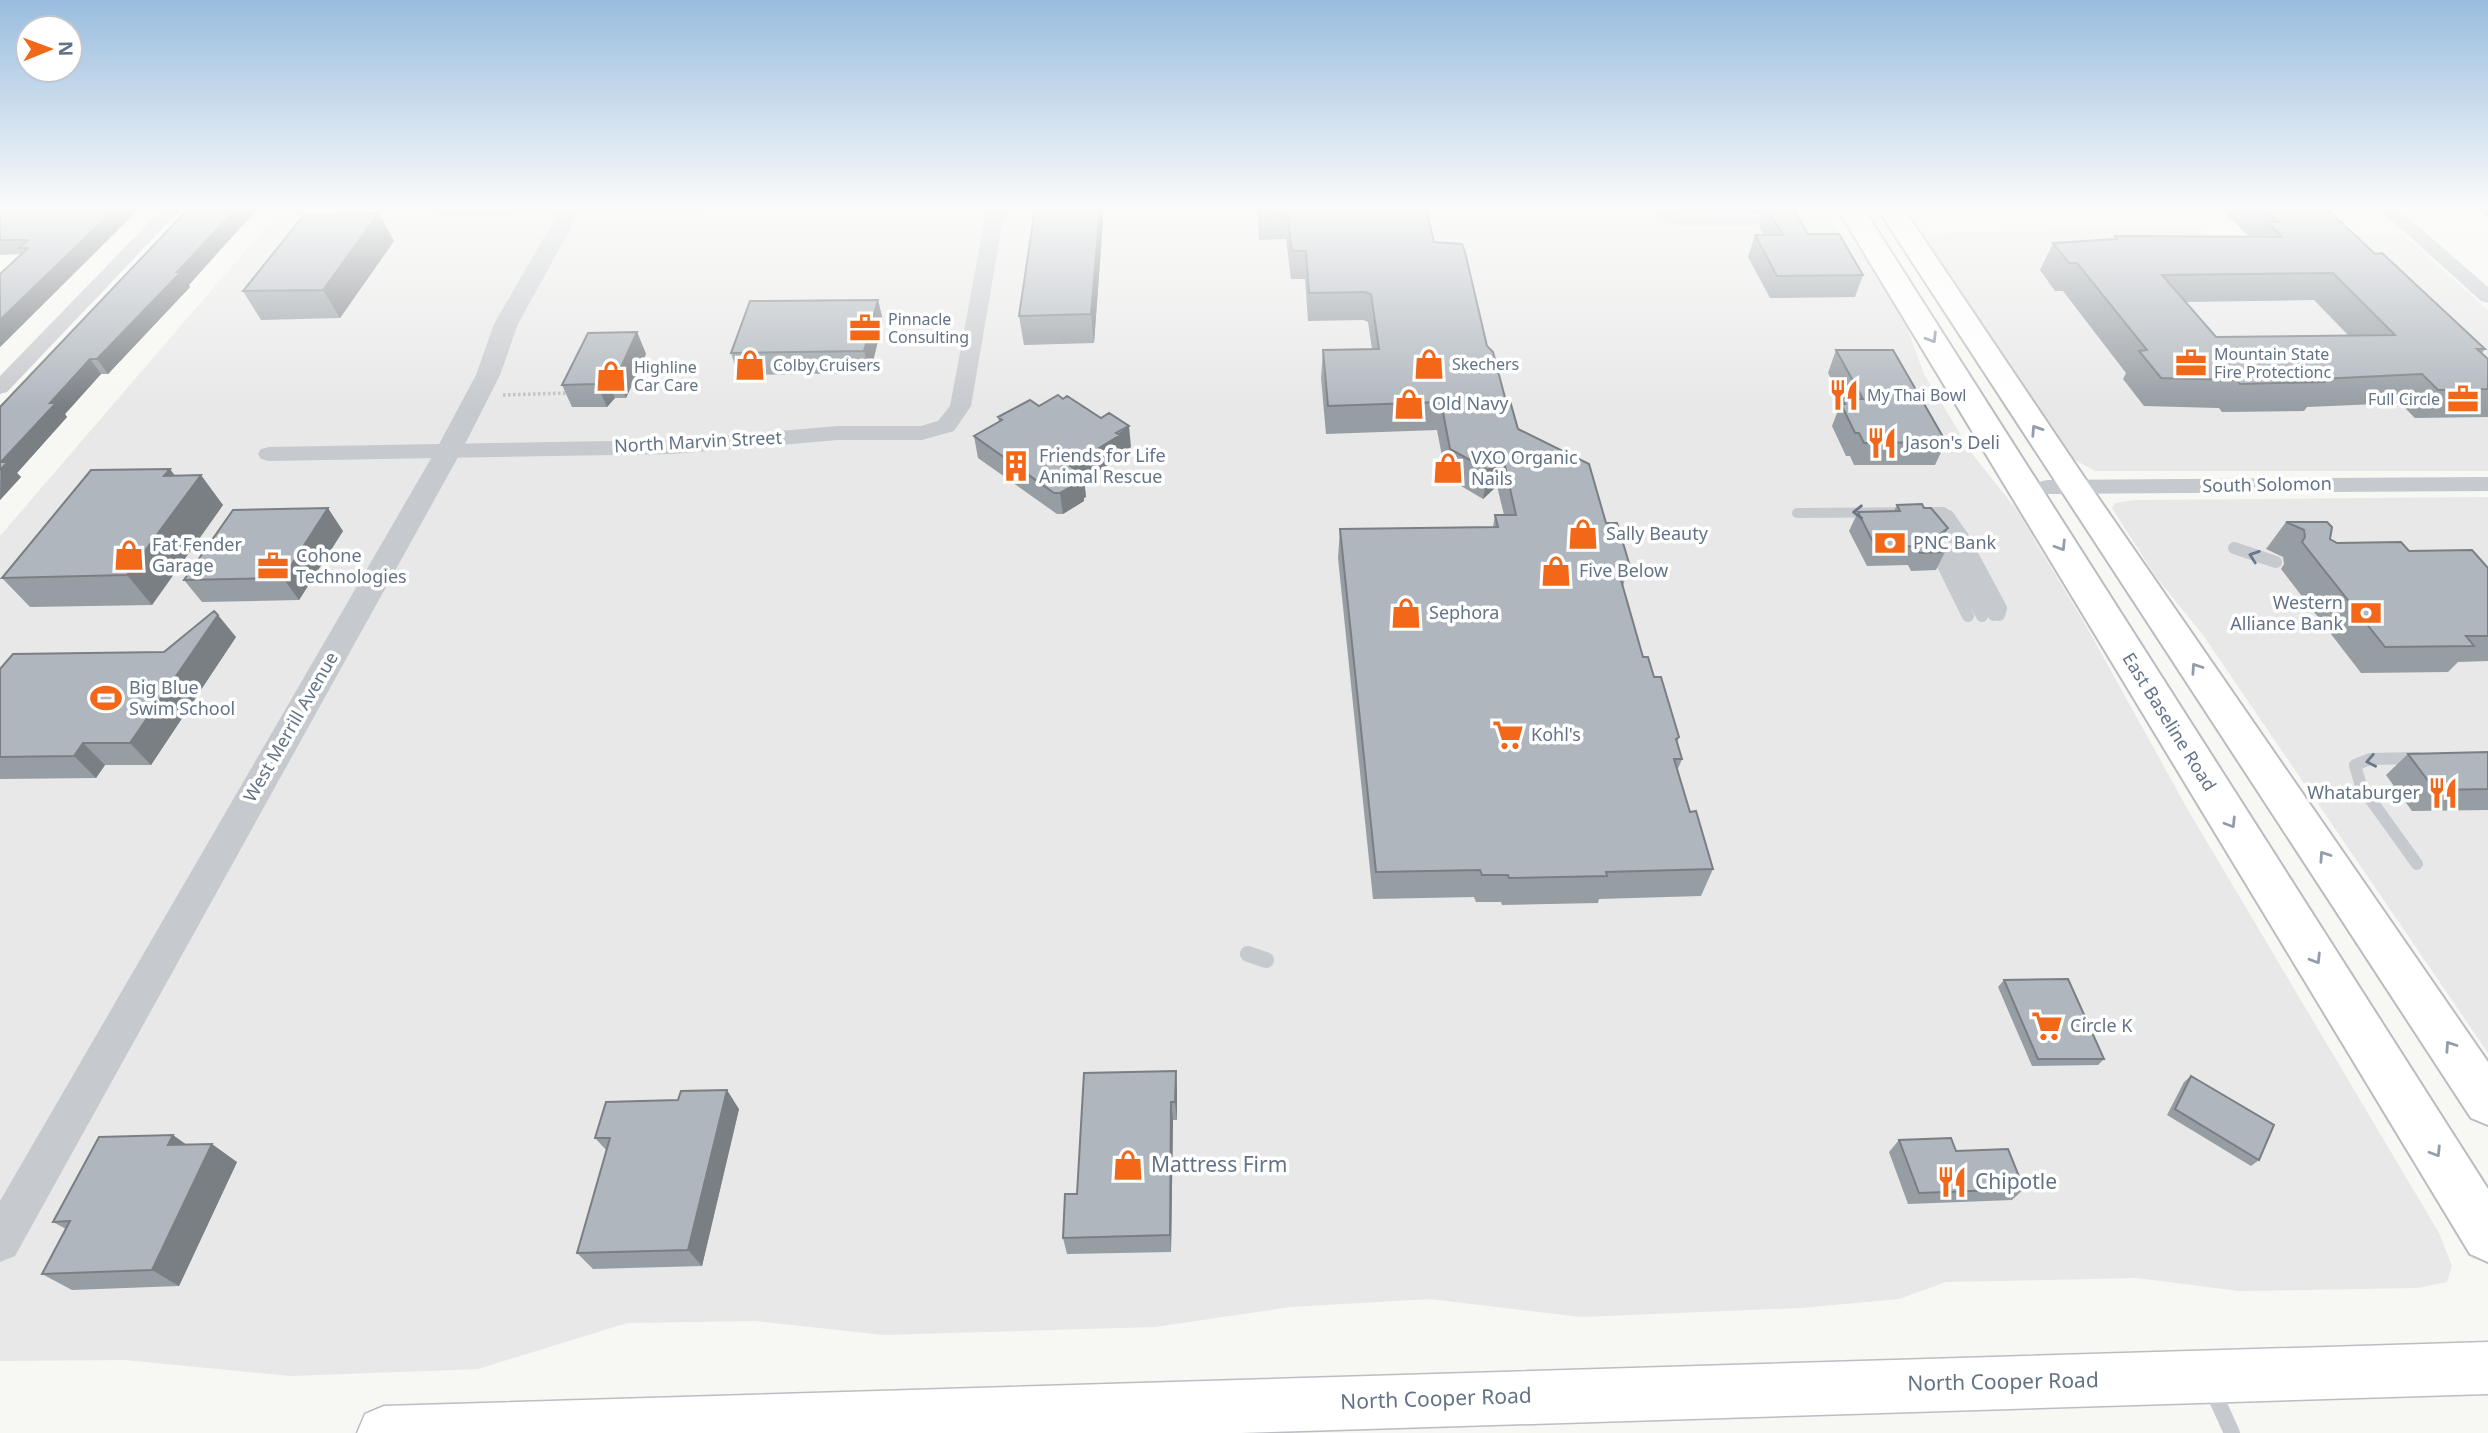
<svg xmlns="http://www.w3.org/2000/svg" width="2488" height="1433" font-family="'Noto Sans',sans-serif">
	<rect width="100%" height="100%" fill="#f7f7f3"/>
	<path fill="#e7e8e7" d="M282,208H1825L1835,225L1863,254L1908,330L1924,374L1973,455L2016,509L2085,624L2188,810L2439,1233L2452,1266L2447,1282L2417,1288L2239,1291L2137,1278L1946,1282L1899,1299L1801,1308L1581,1317L1430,1299L1290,1307L1155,1327L884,1335L755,1321L627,1323L478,1369L291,1376L125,1360L0,1361V536Z
		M2201,228L2207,236L2403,234L2488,310V471H2095L2075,460L2068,452L1919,233Z
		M2488,497V1053L2203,635L2156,577L2112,508L2115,503L2135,500Z"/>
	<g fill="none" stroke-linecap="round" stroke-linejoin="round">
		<defs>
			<path id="secondary" d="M2488,1342V1394L1241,1433H357L365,1414L384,1406Z"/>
			<path id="primary" d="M1837,208H1863L2488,1189V1262L2470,1254Z
				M1877,208H1903L2086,480L2488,1062V1125L2471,1118Z"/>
		</defs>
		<use href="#secondary" stroke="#babec4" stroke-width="3"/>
		<use href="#primary" stroke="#b9bcc1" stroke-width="4"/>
		<path stroke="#bfc1c4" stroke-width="3.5" stroke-dasharray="2.5 2.5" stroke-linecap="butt" d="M503,395L567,393"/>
		<path stroke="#c6c9cd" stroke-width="10" d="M1660,208L1663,215L1675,220H1755
			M1797,513L1943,512L1951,518"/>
		<path stroke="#c6c9cd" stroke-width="12" d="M1948,516L1963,537
			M1939,517L1951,537
			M2234,548L2276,562
			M1949,554L1982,616
			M1960,554L1994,615
			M1972,554L2001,608L1999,615
			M1938,555L1968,616
			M2417,864L2361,786L2355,765L2370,759L2418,758"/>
		<path stroke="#c6c9cd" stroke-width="16" d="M1248,954L1266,960
			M2212,1389L2232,1433"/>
		<path fill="#c6c9cd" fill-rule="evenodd" d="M163,208H182L7,392L0,394V376Z
			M432,208H709L700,213L439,215L433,214Z
			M987,208H1005L971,406L954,431L922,440H838L672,454L269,461L261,459L258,454L261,449L269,447L672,440L838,426H921L938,421L950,406Z
			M2378,208H2397L2488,287V303L2481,301Z
			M2488,477V491L2047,494L2039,492L2036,487L2039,482L2047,480Z"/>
		<path fill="#c6c9cd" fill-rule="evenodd" d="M561,208H582L518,324L500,375L462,450L15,1256L0,1262V1201L436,450L476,375L494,324Z"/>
		<use href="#secondary" fill="#fff" fill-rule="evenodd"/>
		<use href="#primary" fill="#fff" fill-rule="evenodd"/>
	</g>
	<path fill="#969da3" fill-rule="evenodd" d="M0,208H140L0,347V274L21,254L0,255Z
		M1035,208H1102L1103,222L1094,343L1024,345L1019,316Z
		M1257,208H1426L1434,242L1487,346L1506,401L1518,429L1606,523L1629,563L1623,586L1643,657L1654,677L1679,737L1677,743L1682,759L1677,771L1690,812L1713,869L1701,896L1599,899L1598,903L1502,905L1501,902H1476L1474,897L1373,899L1338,558L1340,529L1493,527L1495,515H1504L1497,486L1483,499L1446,477L1437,430L1326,434L1321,378L1323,350L1372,349L1368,322L1363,320L1308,321L1305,279H1291L1286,239L1259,240Z
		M1680,208H1793L1808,234L1863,275L1855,297L1770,298L1748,257L1755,235H1764L1759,226L1761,218L1759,214L1682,213Z
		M1975,208H2176L2036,212L2034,210H1976Z
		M2221,208H2326L2375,254L2485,349L2482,353L2488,359V417L2415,418L2400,403L2307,407L2304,411L2222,412L2219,408L2144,406L2123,379L2126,373L2063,291H2055L2040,270L2053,243L2113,239L2115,236L2249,237ZM2314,300L2348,335L2216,337L2186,302Z
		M2476,208H2488V218Z
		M394,241L340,318L261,320L243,291Z
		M189,285L190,287L108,374H101L65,414L67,417L17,473L21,477L0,500V407Z
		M878,300L883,321L870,373L738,375L731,353Z
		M637,332L646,354L626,398H615L607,407H572L562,385Z
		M1836,350L1946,442L1935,465H1854L1850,456H1846L1832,426L1842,400L1828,373Z
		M1039,406L1131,447L1121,453V457L1084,480L1086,497L1084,498V501L1063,514H1057L978,458L974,436L999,422L998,417Z
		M175,476L223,505L152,605L30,607L2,578Z
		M1897,505L1941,541L1945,552L1936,570L1911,571L1908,565L1867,566L1849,531L1858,512L1894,511Z
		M2286,522L2330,539L2337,543L2409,551L2488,568V661L2458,662L2448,672L2361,673L2281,569L2284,564L2283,557L2266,549Z
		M343,531L299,600L202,602L184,580Z
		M236,637L151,765H105L96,778L0,779V669L164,652Z
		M2488,752V810L2412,811L2386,775L2408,754Z
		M2004,980L2104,1059L2098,1065L2032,1066L1998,987Z
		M1176,1071L1177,1090V1120H1173L1171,1252L1067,1254L1063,1238L1077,1194Z
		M2191,1076L2259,1160L2251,1166L2167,1115L2184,1082Z
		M739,1109L702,1266L593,1269L577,1253L607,1151L595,1138Z
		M1899,1140L1956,1151L2024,1189L2012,1200L1908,1204L1889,1152Z
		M187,1145L237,1162L179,1286L72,1290L42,1274L66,1229L53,1222Z"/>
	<path fill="#7a7f84" d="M116,208H140L0,347V320Z
		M237,208H258L189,285L190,287L108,374L97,359Z
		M1100,208H1102L1103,222L1094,343L1091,314Z
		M379,213L394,241L340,318L323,290Z
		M878,300L883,321L870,373L864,351Z
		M637,332L646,354L626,398L617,376Z
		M90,359L101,374L65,414L67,417L17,473L21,477L0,500L1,462L50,403Z
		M606,376L615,398L607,407L597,384Z
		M1129,426L1131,447L1121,453V457L1084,480L1086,497L1084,498V501L1063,514L1060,493L1070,466Z
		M1503,457L1497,486L1483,499L1488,470Z
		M170,469L188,493L201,475L223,505L152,605L127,575L164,476Z
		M328,508L343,531L299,600L283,578Z
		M1948,528L1938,546L1929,554L1939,535Z
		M218,615L236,637L151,765L130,743Z
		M83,743L105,765L96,778L74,756Z
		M1176,1071L1177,1090V1120L1175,1102Z
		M727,1090L739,1109L702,1266L688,1250Z
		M1171,1102L1173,1120L1171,1252L1170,1235Z
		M173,1135L198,1153L168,1145Z
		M212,1144L237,1162L179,1286L152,1270Z"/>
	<path fill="#afb6bd" stroke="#7a7f84" stroke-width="2" fill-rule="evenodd" d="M0,208H116L0,320V274L28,248H19L28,240H0Z
		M189,208H237L177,272H181L97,359H90L50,403H56L1,462H8L0,470V407Z
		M1035,208H1100L1091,314L1019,316Z
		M1259,208H1426L1434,242L1462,244L1465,252L1487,346L1493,352L1503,390L1506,401H1510L1518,429L1589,464L1606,523H1617L1629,563H1619L1622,573H1619L1643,657H1648L1654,677H1661L1679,737L1676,739L1682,759H1674L1690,812L1696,811L1713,869L1606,872L1607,876L1509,878L1508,875H1482L1480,870L1376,872L1340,529L1498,527L1495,515H1516L1503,457L1488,470L1450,449L1441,402L1328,406L1323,350L1379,349L1371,294L1365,292L1309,293L1306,251H1292L1287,212H1260Z
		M1767,208H1793L1808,234H1839L1863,275L1777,276L1755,235H1783Z
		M2264,208H2326L2375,254L2382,253L2485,349H2477L2488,359V389L2438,390L2422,374L2321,379L2324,382L2240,384L2237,380L2161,378L2139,351L2147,350L2077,263H2069L2053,243L2117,239L2115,236L2282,237L2268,222H2279ZM2333,273L2395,335L2216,337L2162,275Z
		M379,213L323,290L243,291L304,215Z
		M878,300L864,351L731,353L750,301Z
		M637,332L617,376H606L597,384L562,385L588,333Z
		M1836,350H1893L1946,442L1864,443L1859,433H1855L1841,404H1845L1843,399H1863Z
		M1058,395L1063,399L1067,396L1101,418L1109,413L1129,426L1116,433L1120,435L1070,466L1084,475L1080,478L1082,480L1060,493H1054L974,436L1002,420L998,417L1030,400L1039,406Z
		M170,469L164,476L201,475L127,575L2,578L91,470Z
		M1922,504L1924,508H1931L1948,528L1939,535L1945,552L1920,553L1917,546L1876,548L1858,512L1900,511L1897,505Z
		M328,508L283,578L184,580L233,510Z
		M2286,522H2327L2332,527L2330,539L2337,543L2401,542L2409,551L2472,550L2488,568V636H2466L2474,646L2385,647L2302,542L2305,537L2304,530Z
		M214,611L218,615L130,743H83L74,756L0,757V669L13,654L164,652Z
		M2488,752V789L2435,790L2408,754Z
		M2068,979L2104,1059H2038L2004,980Z
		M1176,1071L1175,1102H1171L1170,1235L1063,1238L1065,1194H1077L1084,1073Z
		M2191,1076L2274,1125L2259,1160L2175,1109Z
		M727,1090L688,1250L577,1253L610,1138H595L606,1102L678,1100L681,1091Z
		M173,1135L168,1145L212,1144L152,1270L42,1274L70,1221L53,1222L99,1137Z
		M1951,1138L1956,1151L2008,1149L2024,1189L1919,1193L1899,1140Z"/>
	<defs><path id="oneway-chevron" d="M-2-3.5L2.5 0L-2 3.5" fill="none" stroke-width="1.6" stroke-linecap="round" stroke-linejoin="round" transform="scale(1.75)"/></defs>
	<g stroke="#929dab">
		<use href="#oneway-chevron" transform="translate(1932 338) rotate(58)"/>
		<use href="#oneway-chevron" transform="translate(2036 430) rotate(-123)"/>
		<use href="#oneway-chevron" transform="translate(2061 546) rotate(58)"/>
		<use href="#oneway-chevron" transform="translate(2196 668) rotate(-124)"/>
		<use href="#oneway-chevron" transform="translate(2231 823) rotate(58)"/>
		<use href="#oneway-chevron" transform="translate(2324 856) rotate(-124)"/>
		<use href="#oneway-chevron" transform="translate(2316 959) rotate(58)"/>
		<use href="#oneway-chevron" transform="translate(2450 1046) rotate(-124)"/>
		<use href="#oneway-chevron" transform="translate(2436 1152) rotate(58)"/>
	</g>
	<g stroke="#68778a">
		<use href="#oneway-chevron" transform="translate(1858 512) rotate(179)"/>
		<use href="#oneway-chevron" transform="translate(2254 556) rotate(-161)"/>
		<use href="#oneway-chevron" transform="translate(2371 761) rotate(169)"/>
	</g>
	<linearGradient id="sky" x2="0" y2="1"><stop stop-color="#99bddf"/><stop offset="0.51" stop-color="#fbfbfa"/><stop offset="1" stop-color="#fbfbfa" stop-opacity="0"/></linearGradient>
	<rect width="2488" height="408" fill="url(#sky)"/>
	<defs>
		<symbol id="office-bare" viewBox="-9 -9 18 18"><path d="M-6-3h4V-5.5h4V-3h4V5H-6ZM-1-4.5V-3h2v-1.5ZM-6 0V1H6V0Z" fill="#f26718" stroke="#fff" stroke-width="2.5" paint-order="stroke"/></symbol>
		<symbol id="shop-bare" viewBox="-9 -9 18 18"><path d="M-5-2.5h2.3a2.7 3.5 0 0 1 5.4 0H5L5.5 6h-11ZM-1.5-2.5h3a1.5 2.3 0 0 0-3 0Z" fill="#f26718" stroke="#fff" stroke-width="2.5" paint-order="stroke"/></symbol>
		<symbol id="restaurant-bare" viewBox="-9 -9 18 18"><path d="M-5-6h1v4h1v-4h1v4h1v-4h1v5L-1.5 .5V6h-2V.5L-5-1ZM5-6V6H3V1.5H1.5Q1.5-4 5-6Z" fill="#f26718" stroke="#fff" stroke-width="2.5" paint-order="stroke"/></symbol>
		<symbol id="building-bare" viewBox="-9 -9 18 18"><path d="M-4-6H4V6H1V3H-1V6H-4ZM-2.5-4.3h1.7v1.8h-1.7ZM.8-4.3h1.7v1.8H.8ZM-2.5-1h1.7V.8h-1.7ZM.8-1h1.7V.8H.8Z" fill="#f26718" stroke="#fff" stroke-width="2.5" paint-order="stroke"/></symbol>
		<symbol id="bank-bare" viewBox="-9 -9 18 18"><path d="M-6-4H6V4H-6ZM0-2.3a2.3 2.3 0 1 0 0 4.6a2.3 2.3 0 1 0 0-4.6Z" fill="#f26718" stroke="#fff" stroke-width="2.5" paint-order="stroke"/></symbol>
		<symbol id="stadium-bare" viewBox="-9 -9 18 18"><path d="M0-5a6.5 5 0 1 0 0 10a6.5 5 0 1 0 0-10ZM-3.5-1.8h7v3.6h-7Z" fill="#f26718" stroke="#fff" stroke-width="2.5" paint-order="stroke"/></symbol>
		<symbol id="supermarket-bare" viewBox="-9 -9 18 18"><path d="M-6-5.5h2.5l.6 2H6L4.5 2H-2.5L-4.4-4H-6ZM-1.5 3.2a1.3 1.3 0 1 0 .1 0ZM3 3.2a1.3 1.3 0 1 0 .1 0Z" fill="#f26718" stroke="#fff" stroke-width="2.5" paint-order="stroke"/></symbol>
	</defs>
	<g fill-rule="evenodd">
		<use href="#office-bare" x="843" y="306" width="44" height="44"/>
		<use href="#office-bare" x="2169" y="341" width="44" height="44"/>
		<use href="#shop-bare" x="1407" y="342" width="44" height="44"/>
		<use href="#shop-bare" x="728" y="343" width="44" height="44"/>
		<use href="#shop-bare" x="589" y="354" width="44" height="44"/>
		<use href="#restaurant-bare" x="1822" y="373" width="44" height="44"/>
		<use href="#office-bare" x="2441" y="377" width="44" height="44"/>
		<use href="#shop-bare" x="1387" y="382" width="44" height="44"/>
		<use href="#restaurant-bare" x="1860" y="421" width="44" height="44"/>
		<use href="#building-bare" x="994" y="444" width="44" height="44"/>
		<use href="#shop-bare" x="1426" y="446" width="44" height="44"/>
		<use href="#shop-bare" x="1561" y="512" width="44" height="44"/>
		<use href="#bank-bare" x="1868" y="521" width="44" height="44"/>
		<use href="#shop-bare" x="107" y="533" width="44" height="44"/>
		<use href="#office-bare" x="251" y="544" width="44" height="44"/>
		<use href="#shop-bare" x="1534" y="549" width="44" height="44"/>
		<use href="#shop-bare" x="1384" y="591" width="44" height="44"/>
		<use href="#bank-bare" x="2344" y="591" width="44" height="44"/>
		<use href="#stadium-bare" x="84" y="676" width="44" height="44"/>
		<use href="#supermarket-bare" x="1486" y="713" width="44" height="44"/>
		<use href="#restaurant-bare" x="2421" y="771" width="44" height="44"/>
		<use href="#supermarket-bare" x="2025" y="1004" width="44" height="44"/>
		<use href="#shop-bare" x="1106" y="1143" width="44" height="44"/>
		<use href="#restaurant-bare" x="1930" y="1160" width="44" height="44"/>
	</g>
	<g text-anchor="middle" stroke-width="7" stroke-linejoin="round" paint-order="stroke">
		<g font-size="16" fill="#637387" stroke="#fff" text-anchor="start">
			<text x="888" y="325">Pinnacle<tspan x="888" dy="18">Consulting</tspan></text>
			<text x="2214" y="360">Mountain State<tspan x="2214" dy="18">Fire Protectionc</tspan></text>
			<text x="1452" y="370">Skechers</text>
			<text x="773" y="371">Colby Cruisers</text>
			<text x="634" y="373">Highline<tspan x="634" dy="18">Car Care</tspan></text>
			<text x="1867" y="401">My Thai Bowl</text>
			<text x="2440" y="405" text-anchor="end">Full Circle</text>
		</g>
		<g font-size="18" fill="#637387" stroke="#fff" text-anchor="start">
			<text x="1432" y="410">Old Navy</text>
			<text x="1905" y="449">Jason's Deli</text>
			<text x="1039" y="462">Friends for Life<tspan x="1039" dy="21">Animal Rescue</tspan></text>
			<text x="1471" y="464">VXO Organic<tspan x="1471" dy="21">Nails</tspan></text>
			<text x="1606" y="540">Sally Beauty</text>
			<text x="1913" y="549">PNC Bank</text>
			<text x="152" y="551">Fat Fender<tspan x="152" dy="21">Garage</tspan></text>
			<text x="296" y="562">Cohone<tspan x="296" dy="21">Technologies</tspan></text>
			<text x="1579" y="577">Five Below</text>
			<text x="2343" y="609" text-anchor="end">Western<tspan x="2343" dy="21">Alliance Bank</tspan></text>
			<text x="1429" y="619">Sephora</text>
			<text x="129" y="694">Big Blue<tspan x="129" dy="21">Swim School</tspan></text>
			<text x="1531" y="741">Kohl's</text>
			<text x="2420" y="799" text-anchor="end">Whataburger</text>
			<text x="2070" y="1032">Circle K</text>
		</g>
		<g font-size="18" fill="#637387" stroke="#fff">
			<text transform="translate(698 442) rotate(-3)" y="6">North Marvin Street</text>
			<text transform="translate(2267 485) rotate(-1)" y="6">South Solomon</text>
			<text transform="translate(2169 722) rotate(58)" y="6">East Baseline Road</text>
			<text transform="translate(291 727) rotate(-60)" y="6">West Merrill Avenue</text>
		</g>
		<g font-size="21" fill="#637387" stroke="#fff" text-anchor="start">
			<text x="1151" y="1172">Mattress Firm</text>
			<text x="1975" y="1189">Chipotle</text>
		</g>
		<g font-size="21" fill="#637387" stroke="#fff">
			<text transform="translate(2003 1382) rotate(-1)" y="7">North Cooper Road</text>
			<text transform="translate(1436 1399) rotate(-2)" y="7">North Cooper Road</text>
		</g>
	</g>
	<g transform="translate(49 49) rotate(89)"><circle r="33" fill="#ffffff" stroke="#c1c7cf" stroke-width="2"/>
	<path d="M0-5L12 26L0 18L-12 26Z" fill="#f26718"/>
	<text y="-10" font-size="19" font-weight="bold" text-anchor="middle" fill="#637387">N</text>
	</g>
</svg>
